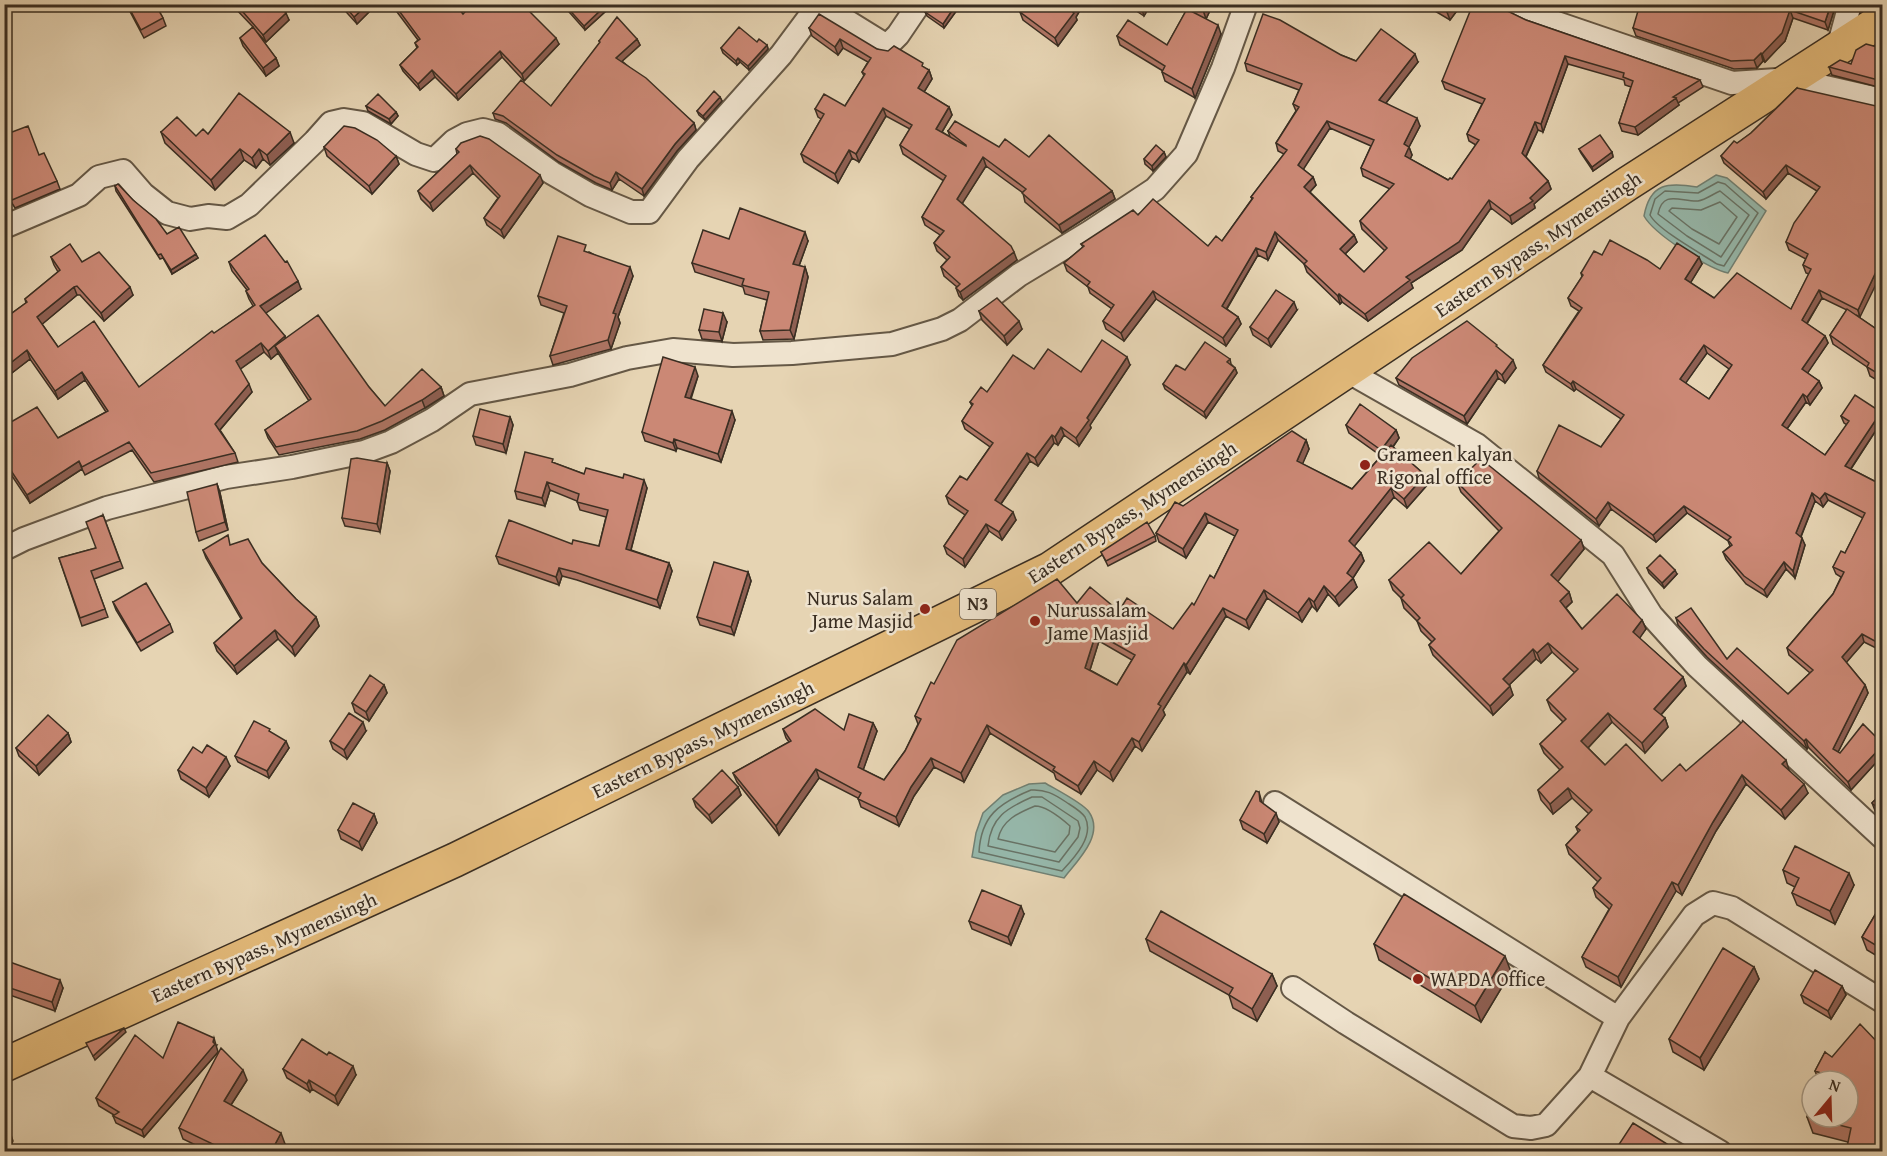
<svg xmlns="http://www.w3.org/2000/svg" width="1887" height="1156" font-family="'Gentium Book Plus',serif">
	<rect width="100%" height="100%" fill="#e6d4b3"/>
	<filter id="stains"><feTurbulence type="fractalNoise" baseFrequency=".00333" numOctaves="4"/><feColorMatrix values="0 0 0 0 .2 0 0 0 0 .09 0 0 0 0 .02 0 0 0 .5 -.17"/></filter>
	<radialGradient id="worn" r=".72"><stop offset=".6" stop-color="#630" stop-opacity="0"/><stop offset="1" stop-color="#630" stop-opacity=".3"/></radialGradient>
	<path fill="#96b8ab" stroke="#718174" stroke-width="1.5" d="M1716,175L1727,178L1766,211L1728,273C1707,268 1654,234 1644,216C1650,183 1668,182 1697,187Z
		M1045,783C1055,789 1083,803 1089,812C1105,835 1077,861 1064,878L972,857L976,833L983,813L1003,795L1029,784Z"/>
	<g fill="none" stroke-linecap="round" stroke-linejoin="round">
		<path stroke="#687366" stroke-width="1.5" d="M1718,182L1725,184L1758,213L1724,266L1717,264C1702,254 1658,230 1650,215L1655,199L1665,191L1698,193Z
			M1720,191L1749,215L1721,257L1687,236L1658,214C1663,189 1681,202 1698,201C1705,200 1713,194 1720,191Z
			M1720,202L1737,217L1719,244L1692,229L1669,211L1672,208L1701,210Z
			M1031,790C1045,789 1054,794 1066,802C1072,806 1081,811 1085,817C1095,836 1074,858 1062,871L979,852C981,816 999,803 1031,790Z
			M1032,797H1042L1078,821L1080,828L1078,837L1059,862L988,846C991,817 1007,808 1032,797Z
			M1035,806C1047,806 1061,818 1070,826L1069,834L1055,852L998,839C1002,820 1018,813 1035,806Z"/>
		<defs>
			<path id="minor" d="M819,4L887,46L898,35L919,4
				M1510,4L1533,15L1732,83L1790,79L1882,100
				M1838,48L1850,4
				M4,227L79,195L99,177L123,171L143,194L167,213L190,219L208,216L227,218L249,205L315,141L331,123L344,120L363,123L416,154L434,160L454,141L467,134L483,130L498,134L552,173L590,195L631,212H649L688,159L781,55L819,4
				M1347,371L1477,445L1613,555L1651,615L1697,666L1882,837
				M4,549L24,539L107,508L226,477L292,467L364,452L391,442L432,420L470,394L570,375L627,358L673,350L733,355L792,353L892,344L942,329L960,320L1019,275L1090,232L1155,189L1186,154L1223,68L1246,4
				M1275,803L1618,1018
				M1293,988L1346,1023L1513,1126L1531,1128L1546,1125L1590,1076L1618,1018L1694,915L1713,903L1732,908L1882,1001
				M1590,1076L1720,1152"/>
			<path id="highway" d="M4,1065L455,860L1050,569L1627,184L1882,20"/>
		</defs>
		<use href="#minor" stroke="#655846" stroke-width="26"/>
		<use href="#highway" stroke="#3a2e22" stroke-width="36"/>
		<use href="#minor" stroke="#efe3ce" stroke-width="22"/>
		<use href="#highway" stroke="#e3ba7a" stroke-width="33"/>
	</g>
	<path fill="#af7565" stroke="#3a2e22" stroke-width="1.5" fill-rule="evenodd" d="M126,4H155L163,18L166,26L144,38Z
		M226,4H279L289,20L266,42L253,28L276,58L279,66L266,76L243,46L240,38L253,27L233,6L230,9Z
		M339,4H377L357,24Z
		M391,4H455L463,14L559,44L524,81L502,57L458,100L435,77L420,90L403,71L400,65L417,48L415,43L418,40Z
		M562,4H604L607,10L585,30Z
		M1026,4H1081L1082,7L1076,17L1077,20L1058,46L1023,20L1020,12Z
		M1126,4H1151L1144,16Z
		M1180,4H1213L1206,19L1221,34L1195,98L1165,81L1162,72L1163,71L1120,45L1117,36L1167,45L1187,9L1181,6Z
		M1392,4H1405L1403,10Z
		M1423,4H1462L1450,20Z
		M1836,4L1828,30L1793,18L1785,41L1765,62L1763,61L1757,68L1734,69L1636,36L1633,28Z
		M1501,8L1526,20L1700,80L1703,87L1678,103L1679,105L1638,135L1622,131L1619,123L1631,87L1625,85L1624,80L1568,64L1543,132L1538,130L1526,157L1548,181L1551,189L1534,204L1535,208L1512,224L1491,208L1462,250L1411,283L1413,288L1368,321L1342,302L1340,304L1307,272L1304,264L1278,240L1268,260L1258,255L1227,309L1238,317L1241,324L1226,346L1156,299L1124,341L1106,329L1103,321L1112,309L1090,293L1088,287L1067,271L1064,263L1083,247L1081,244L1138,215L1208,246L1222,241L1252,199L1251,197L1284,154L1278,151L1276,143L1296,111L1293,104L1299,90L1247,71L1245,63L1341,55L1356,61L1418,62L1386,103L1420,126L1409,147L1412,155L1410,159L1448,180L1452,179L1476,145L1469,141L1467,134L1482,104L1445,89L1442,81ZM1330,128L1371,146L1361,168L1363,176L1390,189L1360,221L1362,229L1385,251L1364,272L1345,254L1357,242L1354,235L1310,192L1316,185L1313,177L1303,169Z
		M957,10L944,28L927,16L925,12Z
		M809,28L877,49L929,70L932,79L924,92L949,107L952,115L942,132L950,137L948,131L1029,157L1112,191L1115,199L1062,233L1025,202L1023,193L986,166L962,203L1017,260L963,300L959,296L956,288L957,287L944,276L941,267L947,260L937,251L934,243L940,235L925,225L922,217L944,181L903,154L900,145L910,129L886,116L859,162L852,158L838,183L804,162L801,154L821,119L818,117L815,109L845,106L864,76L862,72L868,62L843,48L838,55L812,36Z
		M637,39L640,45L622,61L694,123L696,130L677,151L644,196L619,179L612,190L596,183L559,162L506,123L495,119L493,113L551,106L600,43L599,41Z
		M757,42L767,45L768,49L749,70L740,62L737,65L723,53L721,48Z
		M1882,44V88L1832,75L1829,67L1851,64L1881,48Z
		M1797,88L1860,317L1856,315L1882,333L1880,382L1870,376L1867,367L1833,344L1830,335L1847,310L1822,298L1807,324L1825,336L1828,343L1807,373L1819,381L1822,388L1810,405L1806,402L1787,429L1825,455L1847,425L1844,423L1841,416L1882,418V421L1851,469L1882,485V651L1864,642L1846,662L1865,685L1868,693L1838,752L1840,753L1882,743V756L1851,790L1808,747L1807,749L1707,657L1678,625L1676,618L1727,659L1788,694L1810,673L1789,655L1787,648L1833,594L1841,577L1836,574L1833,567L1845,553L1863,518L1828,500L1823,507L1815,501L1801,537L1805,545L1795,578L1786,569L1767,597L1746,584L1726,559L1723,552L1730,546L1728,541L1687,513L1656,542L1611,509L1599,526L1539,478L1537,471L1601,447L1621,419L1576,389L1574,391L1546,372L1543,365L1579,311L1571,306L1568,298L1582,277L1581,273L1602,255L1660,269L1702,264L1690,283L1714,298L1791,309L1809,274L1806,273L1803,265L1806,259L1789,250L1786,242L1817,191L1788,173L1766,199L1724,163L1721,156L1751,133ZM1707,353L1729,369L1709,399L1685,383Z
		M720,97L722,101L705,120L699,115L697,111Z
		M366,106L396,112L398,116L391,124L368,111Z
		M161,132L196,136L208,134L294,143L270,165L263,159L256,168L244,160L215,190L165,143Z
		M4,135L39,155L57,181L60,189L15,208L10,200L4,202Z
		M324,147L396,156L399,164L372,194L327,156Z
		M456,149L543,183L504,238L487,225L484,218L498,198L473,173L433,211L421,199L418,191L457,154Z
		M1579,149L1612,152L1613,157L1593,171L1581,153Z
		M1164,152L1166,157L1153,171L1145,164L1144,159Z
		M115,186L133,200L167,234L198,258L172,274L163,258L160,259L116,191Z
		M729,239L808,241L799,266L805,267L808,277L794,339L763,340L760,331L767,300L745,294L743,287L695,272L692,263Z
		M589,252L633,276L618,317L620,323L611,349L553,365L550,356L564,313L541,305L538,296Z
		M51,257L82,262L133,295L104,321L80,295H77L42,324L58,347L139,387L253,306L249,299L246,291L247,290L232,271L229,262L301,289L265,313L286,338L369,387L385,406L441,387L444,396L425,408L385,430L360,439L279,455L268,438L265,430L309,401L278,353L271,359L264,352L240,369L252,392L220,430L235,453L238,462L154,482L132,450L85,475L82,469L30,503L4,464V426L58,438L106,412L85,380L58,399L30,359L4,379V319L26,303L25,299L58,272L54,265Z
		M1297,310L1271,347L1253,335L1250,327Z
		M979,311L1022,329L1007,345L982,320Z
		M727,322L722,341L702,339L699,330Z
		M1498,348L1516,368L1505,383L1498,378L1467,424L1399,385L1396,378Z
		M1230,359L1231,364L1235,368L1237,373L1206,418L1165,389L1163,384L1185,370Z
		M1130,365L1090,425L1091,428L1079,446L1064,435L1058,445L1054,443L1038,466L1030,461L1001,504L1016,520L1002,540L989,531L965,567L947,554L944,546L965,515L949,504L946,496L967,480L990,447L965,429L962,421L972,406L970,402L987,392L1034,369L1081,372Z
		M698,376L691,399L735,420L721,462L677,448L676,451L645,441L642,432Z
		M510,417L513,425L506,453L476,445L473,436Z
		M1346,425L1396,430L1399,438L1393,447L1425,475L1428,484L1407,508L1394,497L1354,546L1361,553L1364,561L1353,578L1357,587L1339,606L1328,594L1317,611L1312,606L1302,622L1267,598L1249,629L1226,616L1190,674L1187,672L1163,710L1165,715L1142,751L1135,746L1113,781L1097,770L1081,794L1056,779L1054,773L990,733L964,782L934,767L914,796L899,826L861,807L858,798L819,778L779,835L737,782L733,773L789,742L786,738L783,729L844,730L873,723L877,731L863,770L884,780L905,751L918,724L915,716L934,684L1077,603L1119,611L1173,629L1194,605L1214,578L1235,536L1208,522L1186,558L1159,542L1156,533L1183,506L1306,440L1309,449L1302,464L1352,489L1381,456L1349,433ZM1099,641L1132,660L1117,685L1090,670Z
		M387,463L390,471L380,532L345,526L342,518Z
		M554,463L584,474L647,488L631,550L669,563L672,571L660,608L577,580L562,576L559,585L499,564L496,556L572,544L599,546L606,517L580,510L577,501L550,490L545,506L517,499L515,491Z
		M1457,482L1581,540L1584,549L1557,581L1569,592L1572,602L1566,608L1582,629L1642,620L1646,629L1639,638L1683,677L1686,686L1661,715L1665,718L1668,727L1645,753L1612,722L1588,748L1605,765L1662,781L1686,771L1789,770L1808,793L1785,819L1746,784L1716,831L1682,895L1676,891L1621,987L1586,967L1582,957L1609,909L1596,897L1593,888L1598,882L1569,854L1566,845L1578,832L1576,827L1589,814L1572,798L1553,814L1541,800L1538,790L1560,770L1544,753L1540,744L1563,722L1551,710L1547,700L1575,673L1552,652L1541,663L1536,659L1509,685L1513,695L1493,715L1433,655L1429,645L1432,642L1421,631L1417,621L1404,608L1401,598L1393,590L1389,580L1461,574L1499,531L1461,492Z
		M217,484L220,493L228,530L199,541L196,532Z
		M103,515L123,568L94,579L108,617L82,626L59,558L96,548Z
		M1155,536L1156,541L1108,566L1101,552Z
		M231,545L262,563L296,599L316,617L319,626L295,656L278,639L237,674L217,651L214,643L241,619L206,558L203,550Z
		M1647,568L1677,574L1664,588L1649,573Z
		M748,572L751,581L734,635L700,625L697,617Z
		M113,602L170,624L173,632L141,651L116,610Z
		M384,685L387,693L369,721L355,712L352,703Z
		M366,731L347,759L333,749L330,741Z
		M68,733L71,742L39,775L19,756L16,748Z
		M271,733L289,748L269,778L238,762L235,756Z
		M202,753L230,766L209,797L181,779L178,770Z
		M738,787L741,795L712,823L696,807L693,799Z
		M1259,792L1262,803L1279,822L1267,843L1243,829L1240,820Z
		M1882,793V819L1876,813L1872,803Z
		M374,814L377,823L362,850L341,839L338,830Z
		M1783,870L1854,885L1835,924L1797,905L1792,893L1795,887L1787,883Z
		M1882,903V959L1867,950L1862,937Z
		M1024,914L1011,945L972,929L969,921Z
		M1146,939L1272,974L1277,986L1257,1021L1233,1008L1229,995L1150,951Z
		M1374,944L1511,972L1481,1022L1379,960Z
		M4,967L63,988L55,1011L4,993Z
		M1754,967L1759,979L1704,1070L1673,1052L1669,1039Z
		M1842,986L1846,995L1831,1019L1804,1003L1801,995Z
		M217,1045L216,1047L218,1052L144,1137L116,1123L113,1116L114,1115L99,1106L96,1098L163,1058Z
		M1825,1052L1882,1152H1848L1847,1147L1848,1142L1813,1133L1807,1117L1819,1081L1815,1071Z
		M283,1069L356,1075L338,1105L312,1089L310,1092L287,1078Z
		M247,1080L231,1105L285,1144L281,1152H210L183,1139L179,1128Z"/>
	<path fill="#8e5f52" stroke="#3a2e22" stroke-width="1.5" d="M228,4H233V6L230,9Z
		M368,4H377L357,24L354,17Z
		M1076,4H1081L1082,7L1076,17L1077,20L1058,46L1055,38Z
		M1143,4H1151L1144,16L1141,7Z
		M1206,4H1213L1206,19L1203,10Z
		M1400,4H1405L1403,10Z
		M1453,4H1462L1450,20L1447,12Z
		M1831,4H1836L1828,30L1825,22Z
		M605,6L607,10L585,30L584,26Z
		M955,6L957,10L944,28L943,24Z
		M1790,10L1793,18L1785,41L1765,62L1762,54Z
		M286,13L289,20L266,42L263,35Z
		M1218,25L1221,34L1195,98L1192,89Z
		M556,38L559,44L524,81L522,74Z
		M637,39L640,45L619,64L616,58Z
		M840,39L843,48L838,55L835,47Z
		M767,45L768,49L749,70L748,66Z
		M500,51L502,57L458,100L456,94Z
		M1761,53L1763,61L1757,68L1754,60Z
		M1415,54L1418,62L1382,108L1379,100Z
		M1565,56L1568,64L1543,132L1541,124Z
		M276,58L279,66L266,76L263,68Z
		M738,58L740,62L737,65L736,61Z
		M432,70L435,77L420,90L418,84Z
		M929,70L932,79L921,97L918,88Z
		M720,97L722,101L705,120L703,116Z
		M1676,98L1679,105L1638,135L1635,127Z
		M949,107L952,115L939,137L936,129Z
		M883,108L886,116L859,162L856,154Z
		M396,112L398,116L391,124L389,119Z
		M1417,118L1420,126L1409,147L1412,155L1408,164L1405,156L1404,144Z
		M1327,121L1330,128L1301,173L1298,165Z
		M1535,122L1538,130L1524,160L1522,153Z
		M694,123L696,130L677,151L644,196L642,189L675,144Z
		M290,132L294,143L270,165L267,155Z
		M240,149L244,160L215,190L211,180Z
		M259,149L263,159L256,168L252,158Z
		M849,150L852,158L838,183L835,174Z
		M1164,152L1166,157L1153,171L1152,166Z
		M1612,152L1613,157L1593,171L1592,167Z
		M396,156L399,164L372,194L369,186Z
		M983,157L986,166L960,207L957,199Z
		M470,165L473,173L433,211L430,203Z
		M1786,165L1788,173L1766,199L1763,192Z
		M616,172L619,179L612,190L610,183Z
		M540,175L543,183L504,238L501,230Z
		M1313,177L1316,185L1307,195L1304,187Z
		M1548,181L1551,189L1534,204L1535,208L1512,224L1510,216Z
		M1112,191L1115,199L1062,233L1059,225Z
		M1489,200L1491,208L1462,250L1411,283L1413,288L1368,321L1365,314Z
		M805,232L808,241L796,274L793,264Z
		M1275,232L1278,240L1268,260L1266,252Z
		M1354,235L1357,242L1342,257L1340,249Z
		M1256,248L1258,255L1224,313L1222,306Z
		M1014,252L1017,260L963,300L960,292Z
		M196,254L198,258L172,274L171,270Z
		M1699,257L1702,264L1688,287L1685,279Z
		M1882,259V272L1860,317L1858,310Z
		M630,267L633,276L618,317L620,323L611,349L608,340L613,313Z
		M805,267L808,277L794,339L790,330Z
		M298,281L301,289L263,315L260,306Z
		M74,287L77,295L40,326L37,317Z
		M130,287L133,295L104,321L101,313Z
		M1819,290L1822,298L1804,328L1802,320Z
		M1153,291L1156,299L1124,341L1121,333Z
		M1339,294L1342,302L1340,304L1338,296Z
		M1294,302L1297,310L1271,347L1268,339Z
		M723,313L727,322L722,341L719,332Z
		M1238,317L1241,324L1226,346L1223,338Z
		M1019,321L1022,329L1007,345L1004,336Z
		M285,336L288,345L275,346L278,353L271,359L268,351Z
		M1825,336L1828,343L1805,377L1802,369Z
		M261,343L264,352L239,370L236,361Z
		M1704,345L1707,353L1683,387L1680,379Z
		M27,350L30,359L4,379V368Z
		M1127,357L1130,365L1090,425L1091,428L1079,446L1076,438L1087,418Z
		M1513,360L1516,368L1505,383L1502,375Z
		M1882,365V378L1880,382L1877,373Z
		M695,367L698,376L688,405L685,397Z
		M1235,368L1237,373L1206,418L1204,412Z
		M1496,370L1498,378L1467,424L1464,416Z
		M82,372L85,380L58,399L55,391Z
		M1573,381L1576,389L1574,391L1571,384Z
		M1819,381L1822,388L1810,405L1807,397Z
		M249,384L252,392L218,432L215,424Z
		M441,387L444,396L425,408L422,400Z
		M1803,394L1806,402L1784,433L1782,425Z
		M732,411L735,420L721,462L718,454Z
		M1881,412L1882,421L1848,473L1845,466Z
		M510,417L513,425L506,453L503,444Z
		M1061,427L1064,435L1058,445L1055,437Z
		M1396,430L1399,438L1384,459L1381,450Z
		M1052,435L1054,443L1038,466L1035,458Z
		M674,439L677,448L676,451L673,443Z
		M1306,440L1309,449L1300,470L1297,461Z
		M1027,453L1030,461L998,508L995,500Z
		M79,461L82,469L30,503L27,495Z
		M387,463L390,471L380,532L377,524Z
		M1425,475L1428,484L1407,508L1404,499Z
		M644,480L647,488L629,557L626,549Z
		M547,482L550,490L545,506L542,498Z
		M217,484L220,493L228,530L225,522Z
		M1391,488L1394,497L1352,549L1349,541Z
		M1812,493L1815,501L1799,541L1796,533Z
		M1825,493L1828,500L1823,507L1820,499Z
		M1608,502L1611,509L1599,526L1596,519Z
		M1684,506L1687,513L1656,542L1653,535Z
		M1013,512L1016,520L1002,540L999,532Z
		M1205,513L1208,522L1186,558L1183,549Z
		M986,524L989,531L965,567L963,559Z
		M1802,538L1805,545L1795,578L1793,571Z
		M1581,540L1584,549L1555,585L1551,575Z
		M1361,553L1364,561L1351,581L1353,578L1357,587L1339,606L1335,597L1347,573Z
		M1784,562L1786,569L1767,597L1764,590Z
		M669,563L672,571L660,608L657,600Z
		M559,568L562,576L559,585L556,577Z
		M1675,570L1677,574L1664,588L1662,583Z
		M748,572L751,581L734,635L731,627Z
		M1324,586L1328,594L1317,611L1314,602Z
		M1264,590L1267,598L1249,629L1246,620Z
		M1569,592L1572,602L1563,610L1560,601Z
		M1309,598L1312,606L1302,622L1298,613Z
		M1223,608L1226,616L1190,674L1186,665Z
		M316,617L319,626L295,656L292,647Z
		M1642,620L1646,629L1637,642L1633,632Z
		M275,630L278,639L237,674L234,666Z
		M1096,633L1099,641L1088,676L1085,668Z
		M1862,634L1864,642L1845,664L1842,657Z
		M1548,643L1552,652L1541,663L1537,653Z
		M1533,649L1536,659L1506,688L1503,679Z
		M1184,663L1187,672L1163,710L1165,715L1142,751L1139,742L1158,704Z
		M1683,677L1686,686L1658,718L1654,709Z
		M384,685L387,693L369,721L366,712Z
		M1865,685L1868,693L1836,756L1833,749Z
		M1510,686L1513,695L1493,715L1490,706Z
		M1608,713L1612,722L1585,751L1581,741Z
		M1665,718L1668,727L1645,753L1642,743Z
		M363,722L366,731L347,759L344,750Z
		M873,723L877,731L861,776L858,767Z
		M987,725L990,733L964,782L961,773Z
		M68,733L71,742L39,775L36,766Z
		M1132,738L1135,746L1113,781L1110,772Z
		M1806,739L1808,747L1807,749L1804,741Z
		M286,741L289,748L269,778L267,771Z
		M1882,746V756L1851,790L1848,782Z
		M4,749L8,759L4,762Z
		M226,757L230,766L209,797L206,788Z
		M931,758L934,767L914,796L899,826L896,817L911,787Z
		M1786,760L1789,770L1786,774L1782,764Z
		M1094,761L1097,770L1081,794L1078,786Z
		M816,769L819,778L779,835L776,826Z
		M1742,775L1746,784L1716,831L1682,895L1678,885L1713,822Z
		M1804,784L1808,793L1785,819L1781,810Z
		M738,787L741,795L712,823L709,815Z
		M1568,788L1572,798L1553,814L1550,804Z
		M1276,813L1279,822L1267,843L1264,834Z
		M374,814L377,823L362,850L359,842Z
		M1849,873L1854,885L1835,924L1830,911Z
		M1672,882L1676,891L1621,987L1618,977Z
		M1021,906L1024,914L1011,945L1008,937Z
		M1505,956L1511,972L1481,1022L1475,1006Z
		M1754,967L1759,979L1704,1070L1700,1058Z
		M1272,974L1277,986L1257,1021L1252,1009Z
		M60,980L63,988L55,1011L52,1002Z
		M1842,986L1846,995L1831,1019L1828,1011Z
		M124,1028L126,1032L95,1060L93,1056Z
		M214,1038L218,1052L144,1137L142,1130L213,1042Z
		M353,1066L356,1075L338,1105L335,1096Z
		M243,1070L247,1080L227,1111L224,1101Z
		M309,1080L312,1089L310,1092L307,1084Z
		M9,1129L13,1141L8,1152H4V1137Z
		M1882,1130V1152H1878V1150Z
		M281,1133L285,1144L281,1152H271Z"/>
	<path fill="#cb8875" stroke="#3a2e22" stroke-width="1.5" fill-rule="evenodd" d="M127,4H155L163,18L141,30Z
		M236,4H279L286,13L263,35Z
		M343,4H368L354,17Z
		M394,4H455L463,14L472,4H522L556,38L522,74L500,51L456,94L432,70L418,84L400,65L418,47L415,43L420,39Z
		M564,4H604L605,6L584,26Z
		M929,4H953L955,6L943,24L925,12Z
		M1026,4H1076L1072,11L1074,13L1055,38L1020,12Z
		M1191,4H1206L1203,10Z
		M1434,4H1453L1447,12Z
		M1473,4H1497L1501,8L1526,20L1700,80L1673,97L1676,98L1635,127L1619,123L1633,81L1623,77L1624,73L1565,56L1541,124L1535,122L1522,153L1548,181L1530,198L1533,201L1510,216L1489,200L1459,242L1406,277L1410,280L1365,314L1339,294L1338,296L1304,264L1307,261L1275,232L1266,252L1256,248L1222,306L1238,317L1223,338L1153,291L1121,333L1103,321L1114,305L1087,286L1090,282L1064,263L1084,246L1081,244L1133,210L1138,215L1153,199L1208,246L1216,236L1222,241L1253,198L1251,197L1287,150L1276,143L1299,107L1293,104L1302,84L1245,63L1263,14L1280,20L1341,55L1356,61L1381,29L1415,54L1379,100L1417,118L1404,144L1409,147L1405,156L1448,180L1450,178L1452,179L1479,140L1467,134L1485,99L1442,81ZM1327,121L1374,140L1361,168L1394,184L1360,221L1387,248L1364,272L1340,249L1354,235L1304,187L1313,177L1298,165Z
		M1640,4H1831L1825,22L1790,10L1782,33L1762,54L1761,53L1754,60L1731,61L1633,28Z
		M1187,9L1218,25L1192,89L1162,72L1165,66L1117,36L1128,20L1167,45Z
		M819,14L877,49L888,51L894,46L923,63L922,66L929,70L918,88L949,107L936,129L966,146V145L948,131L955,121L999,147L1005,139L1029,157L1049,135L1112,191L1059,225L1022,193L1026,189L983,157L957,199L1011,246L1014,252L960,292L956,288L960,284L941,267L950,257L934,243L944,231L922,217L946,176L900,145L912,125L883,108L856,154L849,150L835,174L801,154L824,114L815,109L824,94L845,106L865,74L862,72L871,58L840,39L835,47L809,28Z
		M617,17L637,39L616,58L646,78L694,123L675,144L642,189L616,172L610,183L594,176L557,155L503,116L493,113L521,80L551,106L600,42L599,41Z
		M253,27L276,58L263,68L240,38Z
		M739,27L757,42L759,39L767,45L748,66L738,58L736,61L721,48Z
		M1866,44L1881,48L1882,44V81L1829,67L1840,60L1851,64L1856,50Z
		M1797,88L1876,106L1882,105V259L1858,310L1819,290L1802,320L1825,336L1802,369L1819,381L1807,397L1803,394L1782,425L1825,455L1849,421L1841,416L1855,395L1881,412L1845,466L1882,485V645L1862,634L1842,657L1865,685L1833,749L1840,753L1863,724L1882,743V746L1848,782L1806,739L1804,741L1704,649L1676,618L1691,608L1727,659L1737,648L1788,694L1813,670L1787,648L1833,594L1844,572L1833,567L1841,551L1845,553L1865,513L1825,493L1820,499L1812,493L1796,533L1802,538L1793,571L1784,562L1764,590L1744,576L1723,552L1732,545L1728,540L1731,537L1684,506L1653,535L1608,502L1596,519L1537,471L1559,425L1601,447L1624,415L1573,381L1571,384L1543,365L1582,308L1568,298L1583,275L1581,273L1594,251L1602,255L1610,240L1647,260L1660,269L1677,243L1699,257L1685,279L1714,298L1737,273L1791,309L1811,269L1803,265L1808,254L1786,242L1794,223L1820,187L1786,165L1763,192L1721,156L1734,141L1737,143L1751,133ZM1704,345L1732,365L1709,399L1680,379Z
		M714,91L720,97L703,116L697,111Z
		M239,93L290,132L267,155L259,149L252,158L240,149L211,180L161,132L177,117L196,136L203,129L208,134Z
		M378,94L396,112L389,119L366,106Z
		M28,126L39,155L44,153L57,181L12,200L8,192L4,193V135Z
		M344,126L355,128L377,140L396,156L369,186L324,147Z
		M1600,135L1612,152L1592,167L1579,149Z
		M480,136L489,139L540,175L501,230L484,218L500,196L470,165L430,203L418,191L459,152L456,149L461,143Z
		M1156,145L1164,152L1152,166L1144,159Z
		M118,184L133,200L156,219L167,234L179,227L196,254L171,270L161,254L158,255L115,186Z
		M740,208L805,232L793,264L805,267L790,330L760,331L769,292L742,285L744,279L692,263L703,230L729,239Z
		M265,235L285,262L287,261L298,281L260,306L285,336L268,351L261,343L236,361L249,384L215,424L235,453L151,473L129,442L82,467L79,461L27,495L4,460V426L37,407L58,438L108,411L82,372L55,391L27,350L4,368V319L27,302L25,299L60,270L51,257L70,244L82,262L99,252L130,287L101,313L77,286L74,287L37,317L58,347L94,321L139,387L212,331L214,333L255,305L246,291L249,289L229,262Z
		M558,236L586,245L584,251L630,267L613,313L616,314L608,340L550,356L567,306L538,296Z
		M1276,290L1294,302L1268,339L1250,327Z
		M997,298L1019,321L1004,336L979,311Z
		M704,309L723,313L719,332L699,330Z
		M1847,309L1882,333V365L1877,373L1867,367L1869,363L1830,335Z
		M318,315L369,387L385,406L422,369L441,387L422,400L382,421L357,431L276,447L265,430L311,399L275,346Z
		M1467,321L1497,345L1496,346L1513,360L1502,375L1496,370L1464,416L1396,378L1412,358Z
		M1102,340L1127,357L1087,418L1089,420L1076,438L1061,427L1055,437L1052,435L1035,458L1027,453L995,500L1013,512L999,532L986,524L963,559L944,546L968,511L946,496L960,476L967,480L993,443L962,421L973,404L970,402L981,387L987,392L1013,355L1034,369L1048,349L1081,372Z
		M1205,342L1230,359L1227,362L1235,368L1204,412L1163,384L1176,365L1185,370Z
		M663,357L695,367L685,397L732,411L718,454L674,439L673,443L642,432Z
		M1360,404L1396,430L1381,450L1346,425Z
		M480,409L510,417L503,444L473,436Z
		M1292,431L1306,440L1297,461L1352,489L1391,445L1425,475L1404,499L1391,488L1349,541L1361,553L1347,573L1353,578L1335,597L1324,586L1314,602L1309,598L1298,613L1264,590L1246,620L1223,608L1186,665L1184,663L1158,704L1161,706L1139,742L1132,738L1110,772L1094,761L1078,786L1053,770L1055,767L987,725L961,773L931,758L911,787L896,817L858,799L861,793L816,769L776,826L733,773L791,741L783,729L815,709L844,730L849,714L873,723L858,767L884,780L905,751L921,719L915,716L931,682L934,684L957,640L1057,579L1077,603L1090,587L1119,611L1127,598L1173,629L1192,603L1194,605L1210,575L1214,578L1238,530L1205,513L1183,549L1156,533L1175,502L1183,506ZM1096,633L1135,655L1117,685L1085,668Z
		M525,452L553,459L552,462L584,474L586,468L623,478L624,474L644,480L626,549L669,563L657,600L575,572L559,568L556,577L496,556L509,520L572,544L573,540L599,546L608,510L577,502L579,494L547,482L542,498L515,491Z
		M357,458L387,463L377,524L342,518L351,459Z
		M1481,459L1581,540L1551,575L1569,592L1560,601L1582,629L1617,594L1642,620L1633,632L1683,677L1654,709L1665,718L1642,743L1608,713L1581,741L1605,765L1626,744L1662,781L1680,764L1686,771L1736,728L1743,721L1742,720L1786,760L1782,764L1804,784L1781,810L1742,775L1713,822L1678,885L1672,882L1618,977L1582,957L1612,905L1593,888L1601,878L1566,845L1580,830L1576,827L1592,810L1568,788L1550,804L1538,790L1563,767L1540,744L1566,719L1547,700L1578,669L1548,643L1537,653L1533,649L1503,679L1510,686L1490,706L1429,645L1435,639L1417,621L1420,618L1401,598L1404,595L1389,580L1429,542L1461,574L1502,528L1457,482Z
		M217,484L225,522L196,532L187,492Z
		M103,515L120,561L91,571L105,609L80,618L59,558L96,548L86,522Z
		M1147,522L1155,536L1106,561L1101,552Z
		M228,535L230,545L248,539L262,563L296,599L316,617L292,647L275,630L234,666L214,643L242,618L203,550Z
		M1660,555L1675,570L1662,583L1647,568Z
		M714,562L748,572L731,627L697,617Z
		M146,583L170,624L137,643L113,602Z
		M370,675L384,685L366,712L352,703Z
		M349,713L363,722L344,750L330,741Z
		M48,715L68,733L36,766L16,748Z
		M254,721L270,729L269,731L286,741L267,771L235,756Z
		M207,745L226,757L206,788L178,770L193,747L202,753Z
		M722,770L738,787L709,815L693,799Z
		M1256,791L1259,792L1260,801L1276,813L1264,834L1240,820Z
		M1882,793V812L1872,803Z
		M353,803L374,814L359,842L338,830Z
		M1795,846L1849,873L1830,911L1792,893L1799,878L1783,870Z
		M982,890L1021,906L1008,937L969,921Z
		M1404,894L1505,956L1475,1006L1374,944Z
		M1882,903V949L1862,937Z
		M1161,911L1272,974L1252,1009L1229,995L1233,988L1146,939Z
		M1723,948L1754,967L1700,1058L1669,1039Z
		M7,961L60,980L52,1002L4,986V967Z
		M1815,970L1842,986L1828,1011L1801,995Z
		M178,1022L214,1038L213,1042L215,1044L142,1130L113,1116L119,1112L96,1098L135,1035L163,1058Z
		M1860,1024L1882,1047V1130L1878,1150L1847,1147L1851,1128L1807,1117L1812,1102V1117H1848V1081H1819L1821,1073L1815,1071L1825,1052L1832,1057Z
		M124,1028L93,1056L86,1043Z
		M302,1039L327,1055L329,1052L353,1066L335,1096L309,1080L307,1084L283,1069Z
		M221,1048L243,1070L224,1101L281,1133L271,1152H214L217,1146L179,1128Z
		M1633,1123L1680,1152H1620L1616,1149Z
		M4,1126L9,1129L4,1137Z"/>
	<g fill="#8f2418" stroke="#efe3ce" stroke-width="2">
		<circle cx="1365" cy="465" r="6"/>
		<circle cx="925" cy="609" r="6"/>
		<circle cx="1035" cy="621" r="6"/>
		<circle cx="1418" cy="979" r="6"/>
	</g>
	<g text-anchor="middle" stroke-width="5" stroke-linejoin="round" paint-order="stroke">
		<rect fill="#efe3ce" stroke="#706456" stroke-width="1.5" x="960" y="589" width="36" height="30" rx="4.5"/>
		<g font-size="18" font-weight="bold" fill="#3a2e22">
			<text x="978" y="610">N3</text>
		</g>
		<g font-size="20" fill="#3a2e22" stroke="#efe3ce">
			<text transform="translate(1538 244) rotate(-34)" y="7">Eastern Bypass, Mymensingh</text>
			<text transform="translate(1132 512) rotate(-33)" y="7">Eastern Bypass, Mymensingh</text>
			<text transform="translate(703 739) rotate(-26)" y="7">Eastern Bypass, Mymensingh</text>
			<text transform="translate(264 947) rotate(-24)" y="7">Eastern Bypass, Mymensingh</text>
		</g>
		<g font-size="20" fill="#3a2e22" stroke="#efe3ce" text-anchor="start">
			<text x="1377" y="461">Grameen kalyan<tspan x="1377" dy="23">Rigonal office</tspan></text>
			<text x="913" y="605" text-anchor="end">Nurus Salam<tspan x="913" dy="23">Jame Masjid</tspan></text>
			<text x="1047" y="617">Nurussalam<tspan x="1047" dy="23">Jame Masjid</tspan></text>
			<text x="1430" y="986">WAPDA Office</text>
		</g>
	</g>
	<rect width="1887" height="1156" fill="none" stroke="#e6d4b3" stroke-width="24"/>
	<rect x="6" y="6" width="1875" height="1144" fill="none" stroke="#3a2e22" stroke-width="3"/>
	<rect x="12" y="12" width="1863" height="1132" fill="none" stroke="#3a2e22" stroke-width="1.5"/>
	<g transform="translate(1830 1099) rotate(19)"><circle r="28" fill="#efe3ce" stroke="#a79b89" stroke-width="1.5"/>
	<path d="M0-4.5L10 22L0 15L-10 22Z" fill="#8f2418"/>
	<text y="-9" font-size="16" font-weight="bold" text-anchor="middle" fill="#3a2e22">N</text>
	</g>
	<rect width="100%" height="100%" filter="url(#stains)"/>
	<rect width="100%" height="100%" fill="url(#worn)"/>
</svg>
